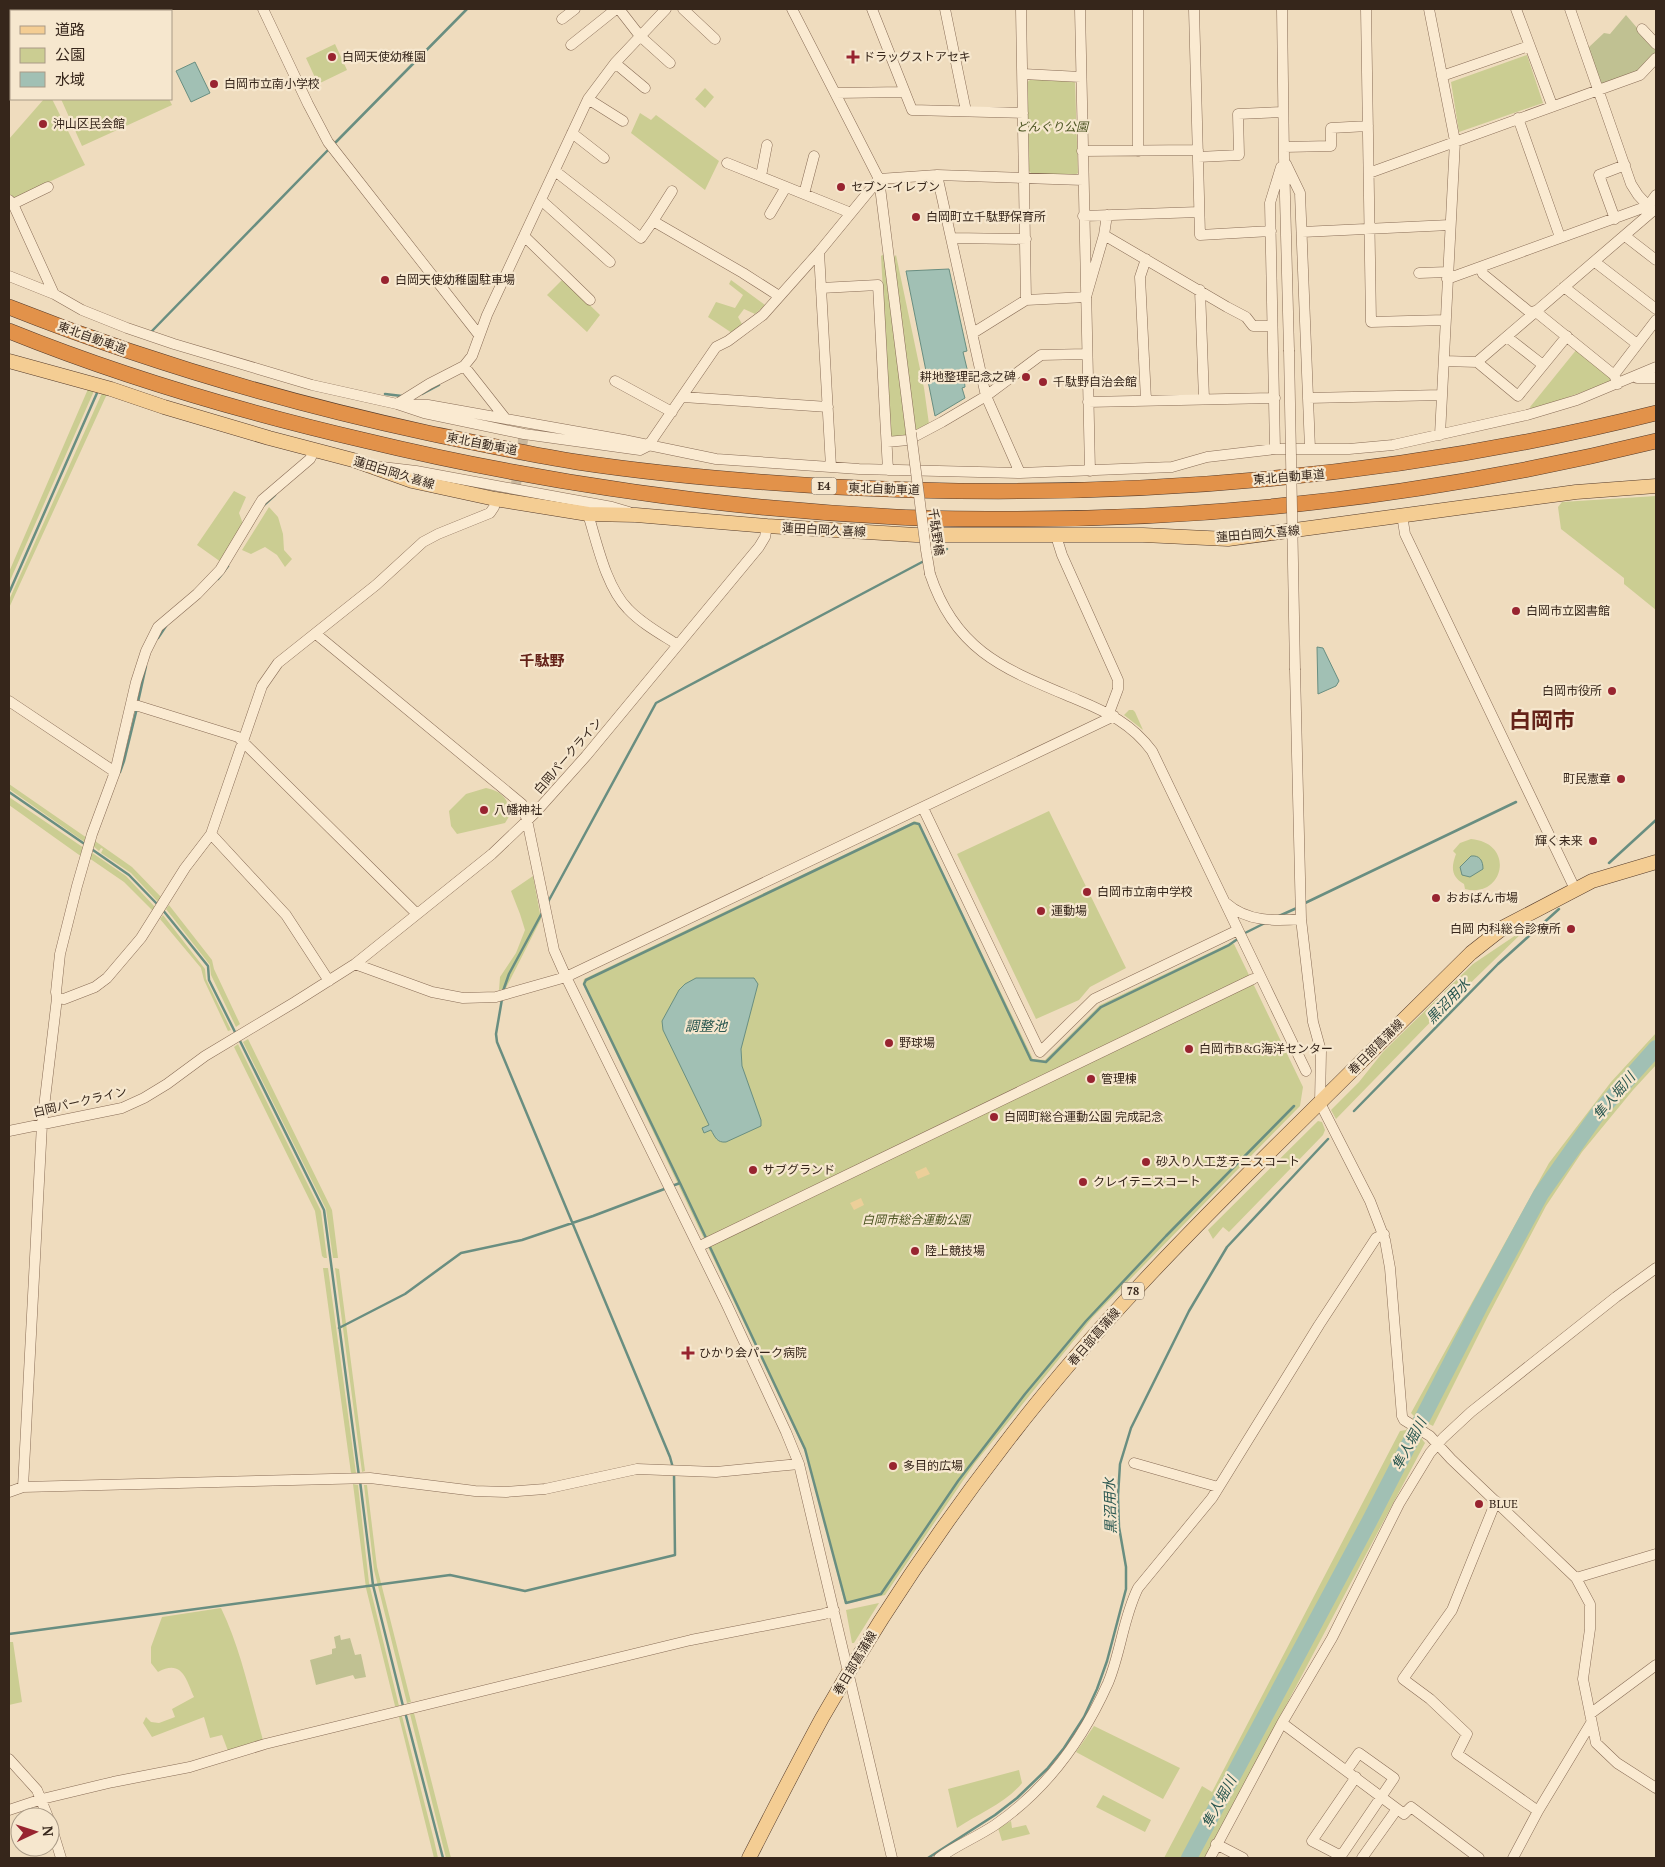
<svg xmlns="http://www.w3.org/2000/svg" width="1665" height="1867" font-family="'PT Serif','Noto Sans JP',serif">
	<rect width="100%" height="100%" fill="#efdcbe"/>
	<path fill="#cbcd92" d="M20,9H128L129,11H21Z
		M335,44L347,70L318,84L306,58Z
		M1527,55L1543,103L1459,132L1451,82Z
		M1030,80H1073L1075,83L1078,173L1075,175H1033L1029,171L1026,83Z
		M705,88L714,97L705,108L695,99Z
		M44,99H52L85,165L15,198L10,199L9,195V139Z
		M61,99H169L172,105L82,146Z
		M640,113L651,120L656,115L719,161L705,190L631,133Z
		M885,253L907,436L894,437L891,435L881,256Z
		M896,255L924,388L929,424L915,431L893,258Z
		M563,279L600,315L587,332L547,295Z
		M731,280L765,305L755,314L744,309L738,317L742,324L732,333L708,317L716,302L735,308L743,295L729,284Z
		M1577,349L1612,377L1613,381L1532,410L1530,407Z
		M88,389L94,391L9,583V572Z
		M102,393L107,394L9,608V600Z
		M234,491L246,497L239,513L243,524L221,562L197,545Z
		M1656,496V610L1624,584V578L1561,529L1558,507L1562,502Z
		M269,507L278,517L283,534L284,550L292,559L285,567L277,555L265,547L251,554L242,550Z
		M1129,710H1133L1135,712L1143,730L1124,715Z
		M9,784L87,838L86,843L9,789Z
		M486,788C503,792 508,798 510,815L505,823L457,834L451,826L449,811L466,794Z
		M9,797L84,848L82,857L9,805Z
		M1049,811L1126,968L1090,987L1079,1000L1036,1019L957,854Z
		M915,821L919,823L1033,1059L1045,1060L1100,1005L1230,943L1234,944L1303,1087L1300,1106L1092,1318L975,1463L885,1595L845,1604L808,1458L583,984L584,979Z
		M1471,839C1516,843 1504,899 1465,889L1464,884C1451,877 1451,867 1456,854L1453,851L1460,843Z
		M95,841L132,867L161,897L158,902L131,873L101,853L103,849L101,848L99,851L93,846Z
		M91,852L126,876L155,907L153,911L124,882L89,858Z
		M533,876L541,919L506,988L499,990L500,977L516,953L525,930L520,914L511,891Z
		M169,905L212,960L214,969L240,1024L236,1027L211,975L210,965L166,909Z
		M163,915L205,969L206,979L231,1030L228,1031L204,980L201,968L160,919Z
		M1528,927L1453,1000L1444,992L1473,964Z
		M1438,998L1446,1006L1336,1119L1331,1110L1359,1082L1383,1052Z
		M1656,1033V1040L1595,1109L1549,1172L1484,1290L1185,1858H1164L1202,1786L1212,1792L1400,1431L1406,1430L1414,1416L1411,1413L1549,1163L1611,1082Z
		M248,1039L332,1210L338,1258H333L326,1209L243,1042Z
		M238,1044L321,1211L327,1258H324L322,1256L315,1211L234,1047Z
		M1656,1057V1065L1633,1090L1582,1152L1546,1206L1488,1316L1433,1426L1429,1424L1422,1439L1425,1443L1205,1858H1197L1258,1740L1279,1704L1520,1244L1562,1172L1624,1093Z
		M1318,1121L1322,1122L1325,1130L1323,1135L1229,1232L1223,1227L1213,1239L1208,1230Z
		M323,1268H328L356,1473H351Z
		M335,1268L339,1269L365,1471L362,1472Z
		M353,1484L358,1485L369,1583L399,1706H395L366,1588Z
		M364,1485H367L377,1567L411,1702L407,1703L374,1570Z
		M879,1603L854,1643H852L846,1610Z
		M221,1608C241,1649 250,1696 263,1740L228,1751L222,1735L210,1738L204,1717L152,1737L143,1723L146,1717L151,1722L159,1723L175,1717L172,1709L194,1697C186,1679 182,1659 158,1672L151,1663V1647L162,1617Z
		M9,1642H13L22,1702L9,1705Z
		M414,1713L451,1858H446L410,1714Z
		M402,1716L434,1840L438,1858H434L399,1717Z
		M1094,1726L1180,1768L1163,1799L1076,1752Z
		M1019,1770L1022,1783C1006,1803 978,1814 957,1828L948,1789Z
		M1103,1795L1151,1820L1145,1832L1096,1807Z
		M1011,1821L1012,1828L1026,1825L1030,1834L1002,1841L998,1828Z"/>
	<path fill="#eccf99" d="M926,1167L930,1174L918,1179L915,1172Z
		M861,1198L864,1205L854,1210L850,1203Z"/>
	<path fill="#c0c192" d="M1626,15L1656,50V54L1639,72L1604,85L1599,83L1588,48L1604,33L1610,34Z
		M340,1635L341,1640L350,1638L355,1655L361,1654L366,1677L355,1679L353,1675L316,1685L310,1660L332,1654V1649L336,1648L334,1637Z"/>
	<path fill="#a1c0b4" stroke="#698e81" d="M195,62L210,93L191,102L176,71Z
		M949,269L967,351L963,352L969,377L964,378L965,387L962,388L965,398L935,416L906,271Z
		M1317,647L1323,648L1339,681L1336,686L1318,694Z
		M1471,856C1480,855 1483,861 1483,869L1470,877L1462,875L1460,867Z
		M696,978H754L758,984L741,1049L742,1066L761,1120V1126L726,1142C717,1143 715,1137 711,1130L704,1133L702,1128L709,1125L663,1030L662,1021L679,990L685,984Z"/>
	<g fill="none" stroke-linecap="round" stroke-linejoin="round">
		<path stroke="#698e81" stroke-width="2.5" d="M333,145L467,9
			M152,331L329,149
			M385,394L402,396
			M422,394L439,385
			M264,505L275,495
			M931,557L947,549
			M218,579L228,566
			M9,593L97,393
			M158,638L166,626
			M138,702L146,666
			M120,772L124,761L137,708
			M9,792L86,845
			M90,848L129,875L158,905
			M1609,863L1656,820
			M548,902L656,703L924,561
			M1303,904L1516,802
			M162,909L208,966L209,980L236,1034
			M1279,916L1299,907
			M1243,934L1265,923
			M503,991L509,974L543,911
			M502,999L496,1034L497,1042L670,1457L673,1468
			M239,1039L324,1210L359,1476
			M1354,1111L1498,964L1559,909
			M680,1183L707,1240
			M672,1186L680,1183L584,984L586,980L914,823L919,824L1031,1060L1046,1062L1101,1007L1229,945L1239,938
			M709,1245L805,1449L846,1603L881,1594L958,1481L1025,1394L1086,1321L1166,1236L1294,1106
			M339,1328L405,1294L461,1253L522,1240L593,1216L667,1188
			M360,1481L373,1585L403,1706
			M9,1634L450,1575L525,1591L675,1555L674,1473
			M405,1712L443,1858
			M928,1858L995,1815L1017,1798L1047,1769L1064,1748L1084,1717L1097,1689L1107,1661L1126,1589V1567L1119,1527L1118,1496L1120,1464L1131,1428L1189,1311L1227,1247L1328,1139"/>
		<path stroke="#a1c0b4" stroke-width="16" d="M1189,1858L1369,1522L1480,1306L1541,1194L1599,1112L1656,1048"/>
		<path stroke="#cab89d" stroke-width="10" stroke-dasharray="10 5" stroke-linecap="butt" d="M515,490L524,434"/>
		<defs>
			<path id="minor" d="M263,9L308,104L328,142L479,335
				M619,9L640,36L670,63
				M683,9L715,39
				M792,9L879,179L911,433
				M872,9L912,110L1023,113
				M945,9L966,111
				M1021,9L1026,300
				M1080,9L1090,471
				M1138,9V151
				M1194,9L1200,235L1271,231
				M1282,9L1284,158L1289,350
				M1366,9L1371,322L1445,320
				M1429,9L1455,141L1440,435
				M1516,9L1552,105
				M1570,9L1631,184L1638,195L1651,209
				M562,19L575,9
				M1642,29L1656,44
				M571,45L616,9
				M615,63L645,88
				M1023,74L1081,77
				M1442,76L1529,46
				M836,93L904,92
				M588,99L623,121
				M1518,118L1560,237
				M572,133L604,158
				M1284,147L1331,146V128L1368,126
				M1082,151L1198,150
				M1198,157L1239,155L1238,114L1283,112
				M727,163L851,213
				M1286,164L1300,193L1310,449
				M555,171L641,238L653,221L743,273L779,296
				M1369,173L1640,75L1656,58
				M937,175L986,396L1020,473
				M761,176L767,145
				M804,194L814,156
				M9,200L13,204L54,294
				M541,200L610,262
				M13,204L48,187
				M770,214L786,187
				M1083,216L1199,212
				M1615,219L1599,175L1625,165
				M653,221L672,191
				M1302,232L1450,225
				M1104,235L1227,307L1246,317L1253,326H1272
				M524,236L590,300
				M1625,236L1656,260
				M952,238L1026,239
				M819,252L831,467
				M1146,259L1140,277L1146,400
				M1595,262L1656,309
				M1480,267L1483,274L1532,314
				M1419,273L1448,272
				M9,276L54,294L82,310L127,328L174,344L312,385L397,404L424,413L524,434L640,450L648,446L716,347L728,341L763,315L819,252L879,179L937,175L1083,180
				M1447,279L1648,206L1656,195
				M1564,287L1637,344
				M821,288L878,285L888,470
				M1200,290L1204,399
				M1535,311L1614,375L1618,384
				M973,333L1026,300L1086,297L1104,235L1107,215
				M1507,337L1543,365
				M1444,361L1477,362L1654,210
				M1477,362L1518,396L1567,336
				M464,366L505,418
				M1614,375L1656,320
				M1637,378H1656
				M615,381L672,412
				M683,397L828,407
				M1308,398L1442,395
				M1088,402L1275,398
				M397,404L428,405L624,440L716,459L859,469L1020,473L1172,467L1207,457L1275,449H1349L1393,445L1527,415L1577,400L1656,367
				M397,404L429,384L464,366L472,356L487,315L588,99L615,63L666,9
				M887,442L908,440L942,422L986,396L1041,355L1086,354
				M1275,449L1270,203L1281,167
				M382,467L416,471L612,507L629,512
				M588,514C597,543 606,587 628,609C642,624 661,634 678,645
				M1402,515L1405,534L1575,889
				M1056,536L1062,555L1118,680V689L1109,713
				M930,574C956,653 1007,670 1078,700C1107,712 1132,724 1152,751L1306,1071
				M316,634L522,804L527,820L554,950L566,977L727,1305L786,1432L799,1464L892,1858
				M1295,670L1301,919L1313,1022L1321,1051L1320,1103L1370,1201L1385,1240L1390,1268L1402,1416L1404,1420L1430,1436L1451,1459L1576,1578L1590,1604V1629L1583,1679L1596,1743L1617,1763L1656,1788
				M9,701L115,772
				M132,704L238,737L416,913
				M923,808L1040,1052L1094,999L1238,930
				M211,834L286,915L329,981
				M1226,903C1247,922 1275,921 1301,919
				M355,964L432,992L463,998L496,997L566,977L1114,716
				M57,998L64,999L95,987L107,978L141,938L185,868L211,834L262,686L278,663L376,585L423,542L438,534L490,513L494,507L495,499
				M9,1131L122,1108L144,1098L167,1084L205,1056L295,1002L355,964L492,854L535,813L586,756L759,547L765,537L767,526
				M704,1244L1253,979
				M1134,1463L1218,1487
				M23,1487L42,1124L57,998L56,992L60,954L77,886L92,834L115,772L136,682L146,651L158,627L197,594L220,570L262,500L310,459L315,449
				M9,1492L23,1487L370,1478L475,1491L506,1492L545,1489L637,1469L716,1472L799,1464
				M1496,1501L1452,1610L1403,1679L1430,1699L1467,1734L1457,1754L1538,1811
				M1576,1578L1656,1554
				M1590,1714L1656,1665
				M1282,1723L1404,1814L1411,1807L1479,1858
				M9,1759L37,1790L48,1817
				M1347,1770L1359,1753L1394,1778L1341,1856L1312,1841L1356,1777
				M9,1810L42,1799L113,1782L190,1767L265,1744L691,1640L824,1614L834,1610
				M50,1822L61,1858
				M1216,1844L1243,1858
				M939,1858C957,1845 977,1837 995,1825C1046,1790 1083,1739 1108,1683C1121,1652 1123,1618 1138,1588L1212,1498L1319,1325L1376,1238L1384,1234
				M1210,1858L1282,1723L1332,1638L1399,1504L1430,1453L1443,1438L1471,1412L1616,1297L1656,1268
				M1362,1858L1397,1809
				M1513,1858L1538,1811L1591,1723"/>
			<path id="major" d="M9,361L111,389L164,407L269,438L353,460L412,481L495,499L588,514L636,515L767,526L916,535H1143L1228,539L1576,492L1656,486
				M749,1858C773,1811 797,1764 822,1718C876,1623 937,1532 1004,1445C1089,1333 1188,1233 1288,1134C1349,1074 1410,1013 1471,953L1504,927L1592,881L1656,862"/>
			<path id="highway" d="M9,307C145,361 285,402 428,433C477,443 527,454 577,462C663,475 750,482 837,487C1112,501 1389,480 1656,413
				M9,331C123,377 243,412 363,440C537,482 717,508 896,517C932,519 969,519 1005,519C1224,520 1444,493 1656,441"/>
		</defs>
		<use href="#minor" stroke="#886c56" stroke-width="11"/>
		<use href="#major" stroke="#553b2b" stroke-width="15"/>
		<use href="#highway" stroke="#553b2b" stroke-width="16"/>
		<use href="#minor" stroke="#faead1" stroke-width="10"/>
		<use href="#major" stroke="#f4cd93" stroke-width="14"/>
		<use href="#highway" stroke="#e2924a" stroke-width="15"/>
		<defs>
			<path id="minor-bridge" d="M1289,350L1295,670
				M911,433L926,550L930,574"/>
		</defs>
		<use href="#minor-bridge" stroke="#886c56" stroke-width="11" stroke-linecap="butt"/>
		<use href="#minor-bridge" stroke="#faead1" stroke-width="10"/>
	</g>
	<g fill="#982430" stroke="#f6e7ce" stroke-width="2">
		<circle cx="332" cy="57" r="5"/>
		<path d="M850.5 49.5h5v5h5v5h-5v5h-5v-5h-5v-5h5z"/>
		<circle cx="214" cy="84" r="5"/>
		<circle cx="43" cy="124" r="5"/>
		<circle cx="841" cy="187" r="5"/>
		<circle cx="916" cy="217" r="5"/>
		<circle cx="385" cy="280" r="5"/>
		<circle cx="1026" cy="377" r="5"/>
		<circle cx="1043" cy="382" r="5"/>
		<circle cx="1516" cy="611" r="5"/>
		<circle cx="1612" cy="691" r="5"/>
		<circle cx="1621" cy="779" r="5"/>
		<circle cx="484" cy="810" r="5"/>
		<circle cx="1593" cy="841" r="5"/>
		<circle cx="1087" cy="892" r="5"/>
		<circle cx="1436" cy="898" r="5"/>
		<circle cx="1041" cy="911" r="5"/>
		<circle cx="1571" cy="929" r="5"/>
		<circle cx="889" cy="1043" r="5"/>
		<circle cx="1189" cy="1049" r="5"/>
		<circle cx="1091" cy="1079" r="5"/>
		<circle cx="994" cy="1117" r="5"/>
		<circle cx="1146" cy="1162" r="5"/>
		<circle cx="753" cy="1170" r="5"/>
		<circle cx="1083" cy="1182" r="5"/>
		<circle cx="915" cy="1251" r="5"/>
		<path d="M685.5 1345.5h5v5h5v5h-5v5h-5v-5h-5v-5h5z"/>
		<circle cx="893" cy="1466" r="5"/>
		<circle cx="1479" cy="1504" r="5"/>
	</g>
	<g text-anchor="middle" stroke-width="4.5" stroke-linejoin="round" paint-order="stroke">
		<g fill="#f6e7ce" stroke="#706051" stroke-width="1">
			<rect x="811.5" y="477.5" width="25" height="17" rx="4"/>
			<rect x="1122" y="1282.5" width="22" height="17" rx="4"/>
		</g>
		<g font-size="11" font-weight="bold" fill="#36261b">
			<text x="824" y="490">E4</text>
			<text x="1133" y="1295">78</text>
		</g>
		<g font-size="12" fill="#36261b" stroke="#f6e7ce" text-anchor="start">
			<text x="342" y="61">白岡天使幼稚園</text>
			<text x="863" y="61">ドラッグストアセキ</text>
			<text x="224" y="88">白岡市立南小学校</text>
			<text x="53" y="128">沖山区民会館</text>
			<text x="851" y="191">セブン-イレブン</text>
			<text x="926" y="221">白岡町立千駄野保育所</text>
			<text x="395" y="284">白岡天使幼稚園駐車場</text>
			<text x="1016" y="381" text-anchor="end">耕地整理記念之碑</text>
			<text x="1053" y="386">千駄野自治会館</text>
			<text x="1526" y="615">白岡市立図書館</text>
			<text x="1602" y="695" text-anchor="end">白岡市役所</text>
			<text x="1611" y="783" text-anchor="end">町民憲章</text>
			<text x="494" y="814">八幡神社</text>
			<text x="1583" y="845" text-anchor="end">輝く未来</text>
			<text x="1097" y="896">白岡市立南中学校</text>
			<text x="1446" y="902">おおばん市場</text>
			<text x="1051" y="915">運動場</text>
			<text x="1561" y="933" text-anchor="end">白岡 内科総合診療所</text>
			<text x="899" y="1047">野球場</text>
			<text x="1199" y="1053">白岡市B&amp;G海洋センター</text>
			<text x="1101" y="1083">管理棟</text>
			<text x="1004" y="1121">白岡町総合運動公園 完成記念</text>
			<text x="1156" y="1166">砂入り人工芝テニスコート</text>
			<text x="763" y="1174">サブグランド</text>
			<text x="1093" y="1186">クレイテニスコート</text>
			<text x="925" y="1255">陸上競技場</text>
			<text x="699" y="1357">ひかり会パーク病院</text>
			<text x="903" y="1470">多目的広場</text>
			<text x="1489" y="1508">BLUE</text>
		</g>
		<g font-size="12" font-style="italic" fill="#4b5421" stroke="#f6e7ce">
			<text x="1052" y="131">どんぐり公園</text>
			<text x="916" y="1224">白岡市総合運動公園</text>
		</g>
		<g font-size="12" fill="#36261b" stroke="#f6e7ce">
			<text transform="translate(92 338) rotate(20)" y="4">東北自動車道</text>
			<text transform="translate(482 444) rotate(11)" y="4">東北自動車道</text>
			<text transform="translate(394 473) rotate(17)" y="4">蓮田白岡久喜線</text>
			<text transform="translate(1289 477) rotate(-5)" y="4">東北自動車道</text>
			<text transform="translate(884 489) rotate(2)" y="4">東北自動車道</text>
			<text transform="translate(824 530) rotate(3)" y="4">蓮田白岡久喜線</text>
			<text transform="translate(936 532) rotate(82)" y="4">千駄野橋</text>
			<text transform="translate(1258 534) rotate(-5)" y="4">蓮田白岡久喜線</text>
			<text transform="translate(568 756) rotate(-49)" y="4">白岡パークライン</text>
			<text transform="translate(1376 1047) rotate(-45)" y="4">春日部菖蒲線</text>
			<text transform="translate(80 1102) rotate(-13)" y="4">白岡パークライン</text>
			<text transform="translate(1094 1337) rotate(-49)" y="4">春日部菖蒲線</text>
			<text transform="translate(855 1663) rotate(-59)" y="4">春日部菖蒲線</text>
		</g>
		<g font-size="14" font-style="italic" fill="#2a5750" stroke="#f6e7ce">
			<text transform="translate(1448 1001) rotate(-46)" y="5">黒沼用水</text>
			<text x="706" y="1031">調整池</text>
			<text transform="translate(1614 1096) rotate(-50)" y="5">隼人堀川</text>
			<text transform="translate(1409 1444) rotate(-62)" y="5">隼人堀川</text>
			<text transform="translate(1110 1506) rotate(-92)" y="5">黒沼用水</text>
			<text transform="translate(1219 1802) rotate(-62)" y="5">隼人堀川</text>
		</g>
		<g font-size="15" font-weight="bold" fill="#642219" stroke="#f6e7ce">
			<text x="542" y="666">千駄野</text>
		</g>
		<g font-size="22" font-weight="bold" fill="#642219" stroke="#f6e7ce">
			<text x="1542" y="728">白岡市</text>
		</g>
	</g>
	<rect width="1665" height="1867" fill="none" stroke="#36261b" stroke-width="20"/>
	<rect x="10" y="10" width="162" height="90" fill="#f6e7ce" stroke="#a99a86"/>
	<rect x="20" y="26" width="25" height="8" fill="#f4cd93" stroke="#a99a86"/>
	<text x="55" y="35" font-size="15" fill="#36261b">道路</text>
	<rect x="20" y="48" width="25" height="15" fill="#cbcd92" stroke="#a99a86"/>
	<text x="55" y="60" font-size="15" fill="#36261b">公園</text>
	<rect x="20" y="72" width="25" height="15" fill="#a1c0b4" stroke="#a99a86"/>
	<text x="55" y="85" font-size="15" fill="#36261b">水域</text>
	<g transform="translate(35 1832) rotate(86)"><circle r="24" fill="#f6e7ce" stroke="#a99a86"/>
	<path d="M0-4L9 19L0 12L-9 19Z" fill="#982430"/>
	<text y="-8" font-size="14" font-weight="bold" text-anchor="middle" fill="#36261b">N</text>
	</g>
</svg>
